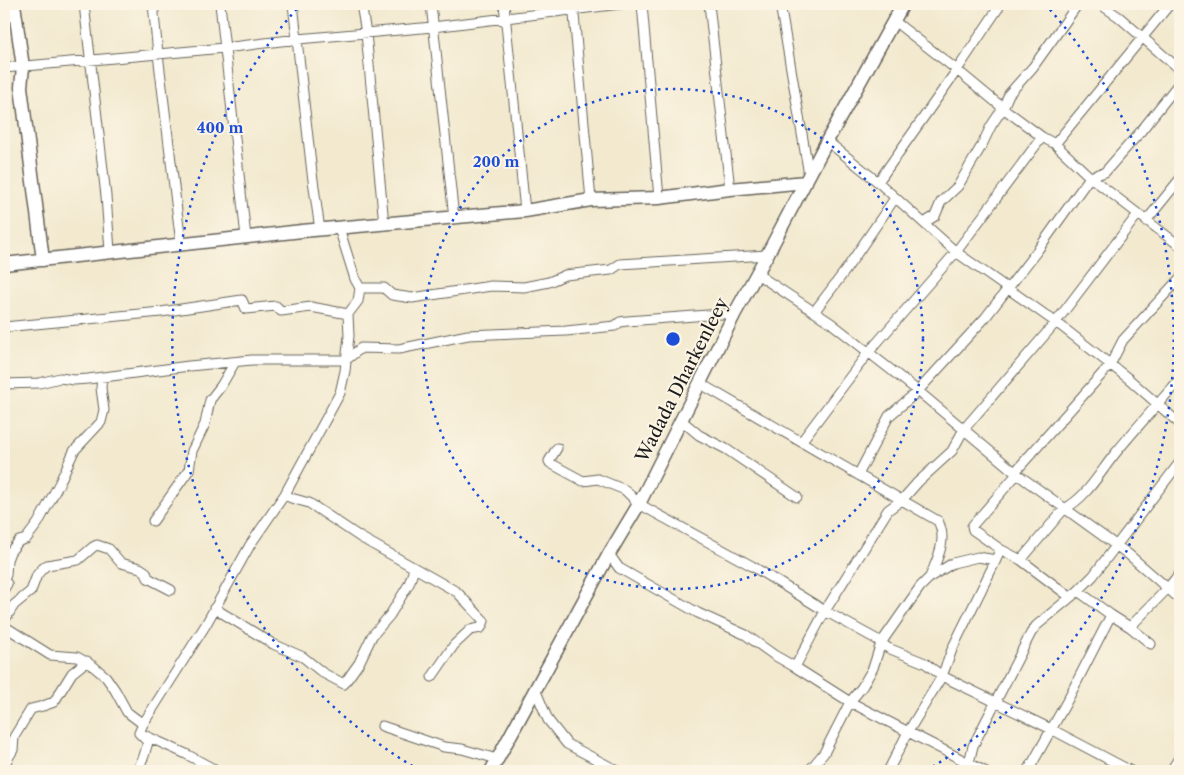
<svg xmlns="http://www.w3.org/2000/svg" width="1184" height="775" font-family="'Libre Caslon Text',serif">
	<rect width="100%" height="100%" fill="#fcf5e5"/>
	<filter id="ink" filterUnits="userSpaceOnUse"><feTurbulence type="fractalNoise" baseFrequency=".02" numOctaves="2"/><feDisplacementMap in="SourceGraphic" scale="10" xChannelSelector="R" yChannelSelector="G"/><feConvolveMatrix kernelMatrix="1 2 1 2 8 2 1 2 1" color-interpolation-filters="sRGB"/></filter>
	<filter id="wash" filterUnits="userSpaceOnUse"><feTurbulence type="fractalNoise" baseFrequency=".0096" numOctaves="4" result="noise"/><feDisplacementMap in="SourceGraphic" scale="20" xChannelSelector="R" yChannelSelector="G"/><feGaussianBlur stdDeviation="1.12" result="paint"/><feColorMatrix in="noise" values="0 0 0 0 0 0 0 0 0 0 0 0 0 0 0 0 0 1.4 0 .05"/><feComposite in="paint" operator="in"/></filter>
	<g filter="url(#wash)">
		<rect width="100%" height="100%" fill="#f2e9cf"/>
	</g>
	<g filter="url(#ink)">
		<g fill="none" stroke-linecap="round" stroke-linejoin="round">
			<defs>
				<path id="street" d="M84,4L106,196L110,251
					M153,4L158,54L181,244
					M220,4L246,237
					M293,4L312,173L320,230
					M361,4L366,33L384,224
					M431,4L454,218
					M504,4L525,211
					M573,4L591,200
					M642,4L659,198
					M709,4L730,189
					M780,4L809,175
					M1100,4L1119,17L1180,70
					M894,21L957,70L1003,108L1042,137L1055,144L1090,177L1180,246
					M4,68L224,48L298,39L433,27L620,4
					M827,141L878,182L956,252L1061,326L1129,379L1180,424
					M1055,144L1170,4
					M878,182L957,70L1001,4
					M1146,221L1180,179
					M924,223L935,216L941,202L958,186L982,145L991,126L1003,108L1009,94L1033,67L1078,4
					M757,274L831,323L918,391L1017,474L1128,554L1180,599
					M360,288H384L392,295L412,298L491,286L524,287L549,282L565,275L611,270L620,264L767,255
					M814,312L845,271L895,198
					M4,327L161,312L242,300L246,309L276,306L281,311L311,307L348,314
					M4,384L39,383L60,378L74,380L88,379L189,366L252,360H346L361,348L399,349L468,335L566,331L615,326L620,322L627,321L735,313
					M701,384L938,521C948,540 937,559 930,577
					M681,420L699,435L726,449L797,497
					M801,442L868,353L956,252L1042,137
					M557,448L549,461L550,463L583,481L598,479L625,490L639,504L752,566L825,611L888,510L903,499L918,482L952,451L964,429L1056,322L1138,214
					M1015,472L1110,365L1123,340L1180,278
					M858,475L889,416L918,391L985,318L1037,251L1090,177L1105,172L1141,131L1180,82
					M285,494L291,498L309,503L360,537L457,592L484,621L481,628L470,630L454,645L432,677
					M153,521L189,470L192,451L205,424L210,400L221,386L235,362
					M1000,549L1021,560L1070,597
					M609,554L619,568L698,613L746,635L774,655L795,667L825,611L876,639L888,648L925,663L942,676L953,647L996,560
					M1021,560L1064,509C1086,498 1099,474 1114,455C1135,429 1158,404 1180,379
					M4,579L6,575L7,560L10,552L19,541L26,539L38,523L59,484L74,451L101,422L104,410L101,388L102,377
					M4,581L7,584L4,589
					M1078,591L1111,615
					M214,608L273,644L303,657L323,673L344,684L359,663L372,636L390,615L409,584L414,569
					M4,621L14,605L31,591L37,575L42,569L47,565L78,560L93,547L97,545L109,549L121,563L140,568L146,572L148,578L171,590
					M4,626L50,655L77,657L93,666L106,677L115,690L127,712L143,724
					M1130,627L1151,644
					M795,667L850,702L984,771
					M535,689L548,720L567,744L618,771
					M382,726L444,747L462,749L497,759
					M144,735L186,754L212,768
					M4,765L13,750L14,737L31,709L43,706L54,702L72,673L87,661
					M137,771L144,756L148,742L139,733L143,724L205,626L250,545L285,494L340,393L345,371L349,336L348,314L358,301L360,288L355,279L339,228
					M809,771L824,753L850,702L862,687L873,668L881,643L920,587L930,577L953,563L978,557L996,560L1000,549L973,530L972,526L1017,474
					M888,771L908,732L942,676L1051,729L1131,771
					M967,771L973,746L1031,633L1036,626L1078,591L1093,576L1180,462
					M1028,771L1066,703L1111,615L1130,627L1167,589L1180,573
					M1171,771L1180,756"/>
				<path id="secondary" d="M14,4L23,67L21,87L43,260
					M4,264L302,231L525,211L591,200L659,198L730,189L806,182
					M491,771L609,554L639,504L735,313L767,255L827,141L903,4"/>
			</defs>
			<use href="#street" stroke="#67645b" stroke-width="11"/>
			<use href="#secondary" stroke="#67645b" stroke-width="15"/>
			<use href="#street" stroke="#fff" stroke-width="9"/>
			<use href="#secondary" stroke="#fff" stroke-width="12"/>
		</g>
	</g>
	<g fill="none" stroke="#1d4ed8" stroke-width="2.5" stroke-dasharray="2.5 5">
		<circle cx="673" cy="339" r="250"/>
		<path d="M419 770A500 500 0 0 1 301 4M1045 4A500 500 0 0 1 927 770"/>
	</g>
	<g text-anchor="middle" stroke-width="4" stroke-linejoin="round" paint-order="stroke">
		<g font-size="18" fill="#1c1c1c" stroke="#fcf5e5">
			<text transform="translate(682 380) rotate(-63)" y="6">Wadada Dharkenleey</text>
		</g>
	</g>
	<circle cx="673" cy="339" r="8" fill="#1d4ed8" stroke="#fcf5e5" stroke-width="2.5"/>
	<g font-size="15" text-anchor="middle" font-weight="bold" fill="#1d4ed8" stroke="#fcf5e5" stroke-width="4" stroke-linejoin="round" paint-order="stroke">
		<text x="220" y="133">400 m</text>
		<text x="496" y="167">200 m</text>
	</g>
	<rect width="1184" height="775" fill="none" stroke="#fcf5e5" stroke-width="20"/>
</svg>
